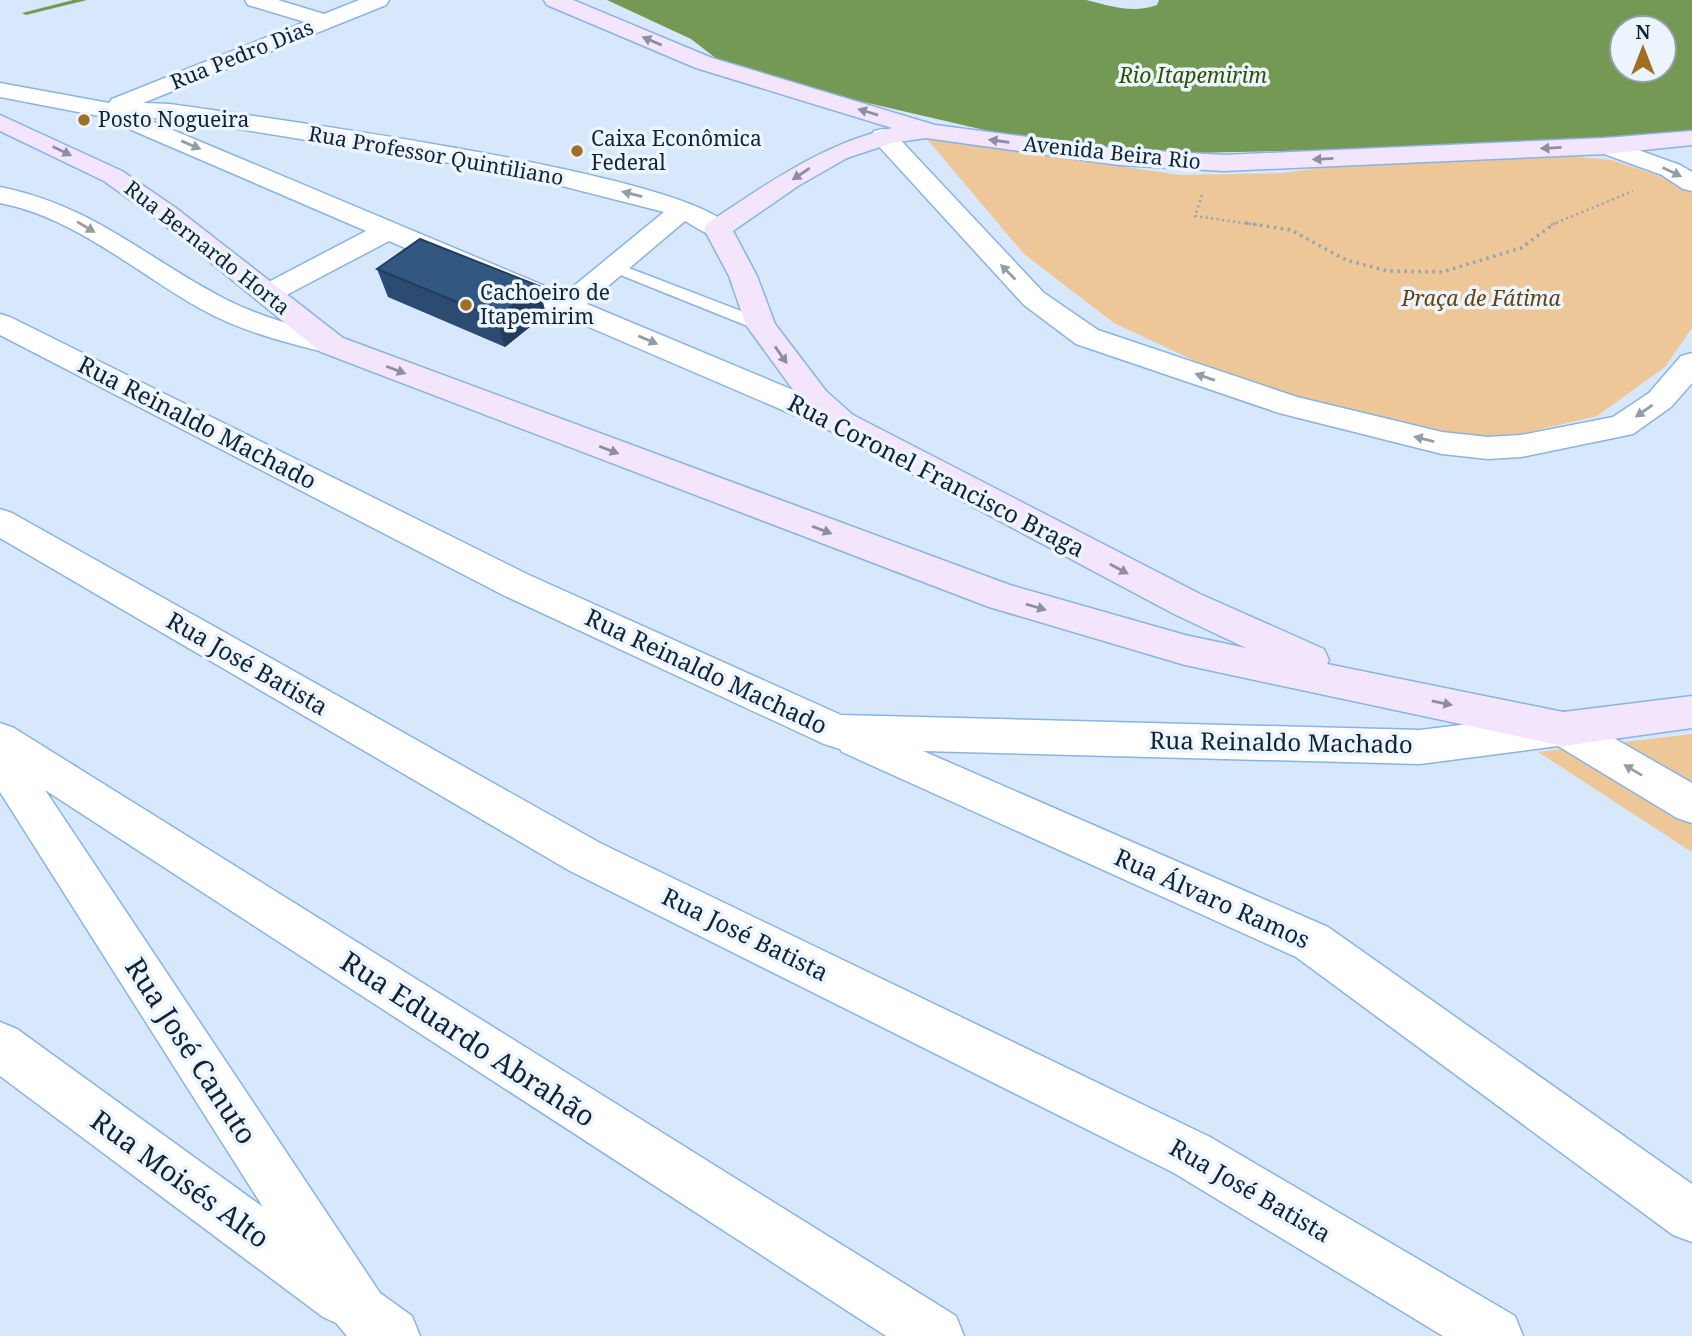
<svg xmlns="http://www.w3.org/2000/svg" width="1692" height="1336" font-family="'Noto Serif',serif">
	<rect width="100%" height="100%" fill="#d7e8fc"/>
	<path fill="#edc798" d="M927,139L1181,175L1283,173L1364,162L1569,156L1612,160L1677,182L1692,193V328L1665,367L1597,416L1478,444L1246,385L1114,323L1024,254Z
		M1692,734V852L1538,752Z"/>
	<path fill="#749954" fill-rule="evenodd" d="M607,0H1086C1111,6 1133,14 1157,5L1159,0H1692V134L1451,147L1194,153L1061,143L993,132L816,91L722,63L691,39ZM1622,28H1664V70H1622Z"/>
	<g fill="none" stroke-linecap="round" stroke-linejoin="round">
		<path fill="#749954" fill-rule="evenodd" d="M73,0H87L26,15L22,13Z"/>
		<defs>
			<path id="lane" d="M613,262L767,321L769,325L761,330L755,329L608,270L605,267Z"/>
			<path id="street" d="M245,0H278L324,14L359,0H389L386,5L143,103L170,104C257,117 693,173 732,229L728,235C711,239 699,229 685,221L587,304L853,415L858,423L853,431L842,434L831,431L389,241L277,300L267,303L257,300L253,294L257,288L366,231L99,116L0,97V83L109,103L112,99L305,22L248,5ZM144,118H170L507,172L664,212L564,294Z
				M883,129L892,131L1044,293L1098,330L1297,397L1442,432L1488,437L1521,435L1613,417L1649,393L1681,356L1692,353V383L1671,407L1633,434L1521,457L1488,459L1442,454L1279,413L1076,344L1024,305L874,141L871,136L874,131Z
				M1605,138L1680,165L1692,172V191L1683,189L1662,175L1596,151L1592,146L1596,141Z
				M0,187C94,206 144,257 225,299C262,318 303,328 343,338L347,345L343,352L332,354C288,343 242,332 201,309C135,272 76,218 0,203Z
				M0,314L10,317L529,575L841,715L1420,730L1563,712L1577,717L1692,783V823L1677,818L1558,746L1420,764L923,751L1328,927L1692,1184V1242L1673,1235L1296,957L842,752L840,749L824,744L503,595L0,335Z
				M0,509L12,513L600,843L1210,1137L1515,1316L1523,1336H1443L1174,1173L570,871L0,538Z
				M0,723L14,728L956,1316L964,1336H886L45,790L380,1293L412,1316L420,1336H347L336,1323L323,1317L0,1076V1022L17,1029L263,1207L0,792Z"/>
			<path id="secondary" d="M544,0H573L712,58L935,125L1119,149L1224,155L1605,138L1692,131V145L1605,154L1224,171L1119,165L926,138L892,143L847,158L798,186L733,231L757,276L775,324L826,391L853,415L1200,594L1324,649L1329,660L1327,664L1563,712L1692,696V728L1563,746L1185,665L989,607L321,352L158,220L104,181L0,131V115L122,171L176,208L343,338L1010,585L1185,635L1246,648L1174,614L831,431L804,405L746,325L729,276L704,229L708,223C767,184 822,144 892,128L696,68L547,5Z"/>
		</defs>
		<use href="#lane" stroke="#89b3e2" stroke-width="3"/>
		<use href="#street" stroke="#89b3e2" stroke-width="3"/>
		<use href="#secondary" stroke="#89b3e2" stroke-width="3"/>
		<path stroke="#93a4b7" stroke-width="2.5" stroke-dasharray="2 3.5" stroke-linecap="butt" d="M1202,195L1195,216L1258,225
			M1551,225L1633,191"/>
		<path stroke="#93a4b7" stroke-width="3.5" stroke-dasharray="2.5 4.5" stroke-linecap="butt" d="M1246,223L1291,230L1346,260L1388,271L1442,272L1521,248L1555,223"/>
		<use href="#lane" fill="#fff" fill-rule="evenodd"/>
		<use href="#street" fill="#fff" fill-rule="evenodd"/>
		<use href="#secondary" fill="#f3e5fc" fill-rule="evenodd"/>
	</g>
	<path fill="#2b4c70" d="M377,269L546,314L505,347L388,297Z"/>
	<path fill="#233e5b" d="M539,286L546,314L505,347L496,318Z"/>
	<path fill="#325882" stroke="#233e5b" stroke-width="2" d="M420,239L539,286L496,318L377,269Z"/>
	<defs><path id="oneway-solid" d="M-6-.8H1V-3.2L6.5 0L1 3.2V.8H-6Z" transform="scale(1.75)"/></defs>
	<g fill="#8e8ea2">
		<use href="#oneway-solid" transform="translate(652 41) rotate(-157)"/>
		<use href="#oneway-solid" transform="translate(868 112) rotate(-163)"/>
		<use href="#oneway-solid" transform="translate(999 141) rotate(-172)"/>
		<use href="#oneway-solid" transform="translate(1551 148) rotate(177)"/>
		<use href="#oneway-solid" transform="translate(62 151) rotate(26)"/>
		<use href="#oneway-solid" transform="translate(1323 159) rotate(177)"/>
		<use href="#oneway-solid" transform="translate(801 174) rotate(146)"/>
		<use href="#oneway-solid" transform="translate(781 355) rotate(55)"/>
		<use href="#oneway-solid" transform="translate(396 370) rotate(21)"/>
		<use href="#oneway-solid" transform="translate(609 450) rotate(21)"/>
		<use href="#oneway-solid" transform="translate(822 530) rotate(21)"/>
		<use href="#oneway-solid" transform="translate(1119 569) rotate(28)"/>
		<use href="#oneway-solid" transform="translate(1036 607) rotate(16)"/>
		<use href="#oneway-solid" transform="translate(1442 703) rotate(12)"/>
	</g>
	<g fill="#949ca4">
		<use href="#oneway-solid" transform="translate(191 145) rotate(23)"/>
		<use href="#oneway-solid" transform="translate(1672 172) rotate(26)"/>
		<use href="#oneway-solid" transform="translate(632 194) rotate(-166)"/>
		<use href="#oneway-solid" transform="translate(86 227) rotate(31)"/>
		<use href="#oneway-solid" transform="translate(1008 272) rotate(-135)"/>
		<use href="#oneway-solid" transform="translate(648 340) rotate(23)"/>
		<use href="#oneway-solid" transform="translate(1205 377) rotate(-161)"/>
		<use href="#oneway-solid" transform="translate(1644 411) rotate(145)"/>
		<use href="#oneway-solid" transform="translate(1424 439) rotate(-166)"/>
		<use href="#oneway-solid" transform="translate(1633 770) rotate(-149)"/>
	</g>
	<g fill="#a16e24" stroke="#ecf5ff" stroke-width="2.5">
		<circle cx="84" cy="120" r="7"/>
		<circle cx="577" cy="151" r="7"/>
		<circle cx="466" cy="305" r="7"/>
	</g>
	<g text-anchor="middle" stroke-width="7" stroke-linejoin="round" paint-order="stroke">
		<g font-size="21" fill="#122334" stroke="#ecf5ff">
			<text transform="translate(242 55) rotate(-22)" y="7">Rua Pedro Dias</text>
			<text transform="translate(1112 153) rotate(6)" y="7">Avenida Beira Rio</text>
			<text transform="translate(436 156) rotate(10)" y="7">Rua Professor Quintiliano</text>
			<text transform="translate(207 248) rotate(38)" y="7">Rua Bernardo Horta</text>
		</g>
		<g font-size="21" font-style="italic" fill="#2f5000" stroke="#ecf5ff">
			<text x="1193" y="83">Rio Itapemirim</text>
		</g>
		<g font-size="21" fill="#122334" stroke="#ecf5ff" text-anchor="start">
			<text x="98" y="127">Posto Nogueira</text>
			<text x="591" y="146">Caixa Econômica<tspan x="591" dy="24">Federal</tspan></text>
			<text x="480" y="300">Cachoeiro de<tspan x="480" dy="24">Itapemirim</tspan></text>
		</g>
		<g font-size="21" font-style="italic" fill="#65420c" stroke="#ecf5ff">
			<text x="1481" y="306">Praça de Fátima</text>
		</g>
		<g font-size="24" fill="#122334" stroke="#ecf5ff">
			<text transform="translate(197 423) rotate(27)" y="8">Rua Reinaldo Machado</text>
			<text transform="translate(936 476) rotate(27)" y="8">Rua Coronel Francisco Braga</text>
			<text transform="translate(247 664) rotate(30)" y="8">Rua José Batista</text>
			<text transform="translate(706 672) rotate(25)" y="8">Rua Reinaldo Machado</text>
			<text transform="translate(1281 743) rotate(1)" y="8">Rua Reinaldo Machado</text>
			<text transform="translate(1212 899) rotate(24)" y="8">Rua Álvaro Ramos</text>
			<text transform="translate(745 935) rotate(26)" y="8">Rua José Batista</text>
			<text transform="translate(1250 1191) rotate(30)" y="8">Rua José Batista</text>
		</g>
		<g font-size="28" fill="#122334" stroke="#ecf5ff">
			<text transform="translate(468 1039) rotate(33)" y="10">Rua Eduardo Abrahão</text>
			<text transform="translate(191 1051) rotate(57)" y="10">Rua José Canuto</text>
			<text transform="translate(180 1179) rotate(36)" y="10">Rua Moisés Alto</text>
		</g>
	</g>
	<g transform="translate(1643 49)"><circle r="33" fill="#ecf5ff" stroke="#95a1ae" stroke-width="2"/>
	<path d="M0-5L12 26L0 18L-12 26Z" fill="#a16e24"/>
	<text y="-10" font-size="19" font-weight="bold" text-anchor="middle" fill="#122334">N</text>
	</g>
</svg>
